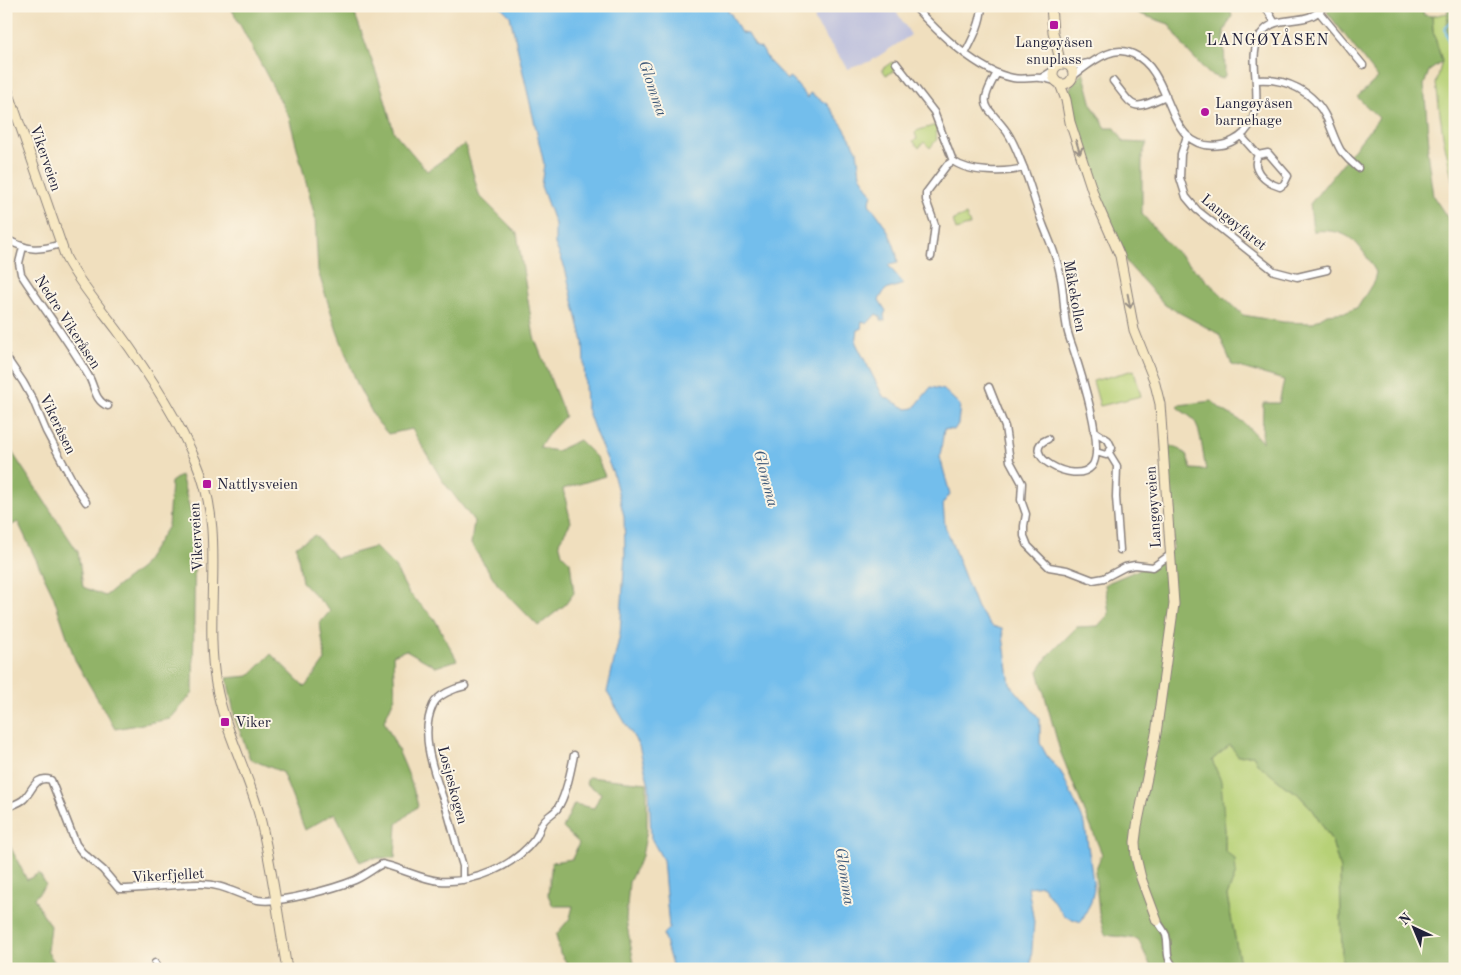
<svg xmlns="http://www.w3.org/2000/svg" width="1461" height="975" font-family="'Old Standard TT',serif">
	<rect width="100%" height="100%" fill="#fcf5e5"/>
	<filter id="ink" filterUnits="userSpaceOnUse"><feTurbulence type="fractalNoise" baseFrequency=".02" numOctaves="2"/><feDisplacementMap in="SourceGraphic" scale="10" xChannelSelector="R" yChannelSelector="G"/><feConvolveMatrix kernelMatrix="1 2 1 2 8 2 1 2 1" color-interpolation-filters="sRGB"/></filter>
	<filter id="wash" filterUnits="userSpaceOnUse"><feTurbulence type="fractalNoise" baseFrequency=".0096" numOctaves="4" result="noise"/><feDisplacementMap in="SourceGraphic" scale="20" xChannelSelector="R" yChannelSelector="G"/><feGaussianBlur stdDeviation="1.12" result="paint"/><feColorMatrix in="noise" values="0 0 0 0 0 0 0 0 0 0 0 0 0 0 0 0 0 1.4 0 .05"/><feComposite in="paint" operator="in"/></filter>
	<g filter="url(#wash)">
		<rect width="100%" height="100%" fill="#f0dfbe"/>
		<path fill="#c0c2dd" d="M814,6H893L911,35L871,61L848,69L815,22Z"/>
		<path fill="#b7d177" stroke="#6c7a59" d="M1448,13L1447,28L1455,64V193L1443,136L1436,84L1442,61L1433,31L1432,16Z
			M892,62L897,69L886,75L882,69Z
			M936,125L938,131L935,132L937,139L930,148L924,142L919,148L913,141L917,139L915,133L916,131Z
			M966,215L970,225L956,230L953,220Z
			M1134,370L1141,396L1100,406L1093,381Z
			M1230,745L1253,754L1258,763L1286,787L1297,793L1313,810L1332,841L1340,869L1342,959L1344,969H1241L1227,896L1236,873L1225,852V830L1212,760Z"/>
		<path fill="#91b368" stroke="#5a6a52" d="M230,6H352L382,89L394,132L427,171L465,144L479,195L517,233L534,337L565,416L550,432L539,448L557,451L579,440L597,458L605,476L563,489L571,522L559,542L562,554L570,562L574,593L565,605L538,626L498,585L471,544L474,521L442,480L412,429L388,434L376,420L358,386L337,331L318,271L315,217L289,117Z
			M1128,6H1229L1232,16L1224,31L1225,76L1221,79L1209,74L1184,47L1169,24L1140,14Z
			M1330,6H1422L1424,15L1432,16L1433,31L1442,62L1429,71L1424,85L1429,144L1427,151L1433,196L1455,229V969H1344L1342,959L1340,869L1332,841L1313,810L1297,793L1286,787L1257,763L1253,755L1238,756L1230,745L1212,760L1221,781L1225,830V851L1235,859L1236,873L1227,896L1241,969L1151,967L1138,939L1105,935L1099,914L1095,871L1102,854L1060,751L1038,671L1048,656L1077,627L1098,626L1109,614L1105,584L1157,562L1173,548L1168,469L1169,446L1176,447L1187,455L1191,469L1206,470C1203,457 1201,427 1193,419C1188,414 1182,412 1177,407L1179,405L1212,401L1221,409L1243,422L1262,442L1263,403H1279L1284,380L1232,365L1219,334L1165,305L1128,264L1092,188L1069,107L1070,88L1083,71L1092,105L1106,128H1115L1124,142L1147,143L1142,156V214L1169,245L1243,315L1283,322L1312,323L1327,314L1347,312L1358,307L1374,281L1376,272C1358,242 1350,228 1313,231L1310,204L1379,118L1357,97L1378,78L1327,12Z
			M1448,6H1455V64L1447,28Z
			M6,443L78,552L83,587L105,596L142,567L168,526L171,482L181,475L195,529L193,693L170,719L115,729L75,660L53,595L18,522L6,528Z
			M315,535L336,558L375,547L395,567L408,592L434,618L457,660L436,667L406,650L393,655L395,697L384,721C398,749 411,776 418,806L397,824L395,858H370L360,862L335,813L305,830L282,772L250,759L235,718L227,678L249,676L271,654L305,687L325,660L320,623L330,611L302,582L296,546Z
			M588,777L647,783V830L642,856L629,882L626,920L635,969H571L560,953L556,935L570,918L573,906H553L548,895L552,862L572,859L579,843L563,828L574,804L594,808L601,793L586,784Z
			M6,834L9,844L27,880L39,873L46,885L34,898L50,926L47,951L59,969H6Z"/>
		<path fill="#73beec" stroke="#4a7094" d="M500,6H730L728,12L731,14L741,33L748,34L755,46L762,49L768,60L787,80L789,77L792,79L808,98L810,93L827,104L843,126L857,150L860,175L872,194L869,204C883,220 896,242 898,263L888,265L904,284L885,290L879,300L886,311L884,315L885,321L881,320V317L876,314L868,323L862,321L861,329L858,330L856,343L883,396L907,409L914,408L931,387L944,390L960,405L958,424L954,430L944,429L940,457L950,494L943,503L945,526L977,608L992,626L1002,629L1010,684L1040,719V743L1047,756L1061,772L1085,824L1094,889L1091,902L1081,922L1064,916L1042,885L1028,887L1034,922L1031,962L1033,969H673L663,934L669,928L663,860L651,838L649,785L639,746L607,692L620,634L625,553L624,516L613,473L596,434L586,406L583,342L565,268L555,244V224L541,186L544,164L510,16Z"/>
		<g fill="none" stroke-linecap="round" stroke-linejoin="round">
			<path stroke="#73beec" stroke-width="2" d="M1453,25L1450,23L1446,26L1445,30L1450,47L1455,90"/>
		</g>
	</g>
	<g filter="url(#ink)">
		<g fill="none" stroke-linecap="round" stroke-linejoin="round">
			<defs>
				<path id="minor" d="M914,6C937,32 979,72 1013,78C1023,80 1031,77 1041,78C1045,78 1051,80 1056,81
					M1265,6L1275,23
					M1319,12L1363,65
					M965,54C973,38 981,24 982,6
					M896,63L934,112L953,161
					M1069,67L1088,63
					M997,73C976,109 987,104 1007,132C1014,142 1018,154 1023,166C1031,186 1036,207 1044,227C1050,242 1057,257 1060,274C1064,290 1063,307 1066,323C1067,332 1070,340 1073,348C1080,370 1106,448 1092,466C1074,487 1016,452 1048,439
					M1073,76C1084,68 1094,59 1107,54C1116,50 1125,50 1133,54C1176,72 1163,154 1221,145C1229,144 1239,138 1244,133C1271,103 1243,61 1261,34C1277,11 1307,29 1324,6
					M1041,78L1054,70
					M1257,80C1286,78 1314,91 1327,119C1332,130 1335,141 1341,151C1346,157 1352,163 1358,168
					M1113,81C1136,110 1131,111 1166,96
					M1187,136L1181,154L1180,178L1186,197L1197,210L1274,271L1297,277L1327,270
					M1241,136L1258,155C1250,170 1266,183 1280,187L1284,184L1288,176L1268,153L1258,155
					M953,161C969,173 1005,173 1024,168
					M6,239C28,251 38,251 61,244
					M23,247L19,263L21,274C43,308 68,340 88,375C95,386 94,401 108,406
					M931,257L935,225L926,200V193L947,165L953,161
					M6,357L23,382L33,400L46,431L76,487L86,502
					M989,387L1005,427L1010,461L1022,483L1021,500L1026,514L1024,526V536L1028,546L1049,567L1067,570L1093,580L1104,578L1125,567L1135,565L1153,567L1170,555
					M1094,431L1108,440L1112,448L1106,455L1096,452
					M1109,453L1117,466L1116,497L1120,550
					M6,808C12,805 20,803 24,799C33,790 35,775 51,780L76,844L82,852L103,870L119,889C147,889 175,883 203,884C223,884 240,896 258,900C279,904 336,888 355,880C364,876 373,869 382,864C401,868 420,879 440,881C475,883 513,867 535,839C539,834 539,828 543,822C546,817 553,814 557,809C566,797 571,770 574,755
					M463,880V866C457,847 452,827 446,807C436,777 418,737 433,705C437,695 455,688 465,686
					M1157,921C1160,925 1164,931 1166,935C1170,950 1163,956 1176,969
					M155,963L158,969"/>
				<path id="secondary" d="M1051,6L1053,32L1061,64
					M1053 74a10 10 0 1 1 20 0a10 10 0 1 1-20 0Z
					M1060,84L1066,100L1070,122L1095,199L1120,256L1134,330L1154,380L1160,404L1174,604L1156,734L1137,826L1135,842L1136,857L1141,878L1157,921
					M6,85L66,258C80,284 99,306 117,330C147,371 177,417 197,464C227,533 203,612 216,684C224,729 247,770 259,814C272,864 278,918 287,969"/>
			</defs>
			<use href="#minor" stroke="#89807c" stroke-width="9"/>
			<use href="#secondary" stroke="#89807c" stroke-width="11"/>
			<use href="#minor" stroke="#fff" stroke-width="6"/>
			<use href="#secondary" stroke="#f7e8c3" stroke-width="9"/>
		</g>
		<defs><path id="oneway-shaft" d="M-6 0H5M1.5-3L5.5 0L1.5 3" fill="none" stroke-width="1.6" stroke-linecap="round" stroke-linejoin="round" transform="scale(1.25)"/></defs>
		<g stroke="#978f86">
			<use href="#oneway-shaft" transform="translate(1078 147) rotate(73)"/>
			<use href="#oneway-shaft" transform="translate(1129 301) rotate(79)"/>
		</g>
	</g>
	<g fill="#b5179e" stroke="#fcf5e5" stroke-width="2">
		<rect x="1049" y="20" width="10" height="10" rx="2.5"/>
		<circle cx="1205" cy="112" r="5"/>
		<rect x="202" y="479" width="10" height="10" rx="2.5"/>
		<rect x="220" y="717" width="10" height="10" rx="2.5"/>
	</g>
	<g text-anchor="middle" stroke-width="4" stroke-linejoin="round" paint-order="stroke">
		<g font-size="15" fill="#22223b" stroke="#fcf5e5" text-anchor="start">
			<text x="1054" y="47" text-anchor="middle">Langøyåsen<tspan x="1054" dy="17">snuplass</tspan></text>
			<text x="1215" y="108">Langøyåsen<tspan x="1215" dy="17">barnehage</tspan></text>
			<text x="217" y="489">Nattlysveien</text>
			<text x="235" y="727">Viker</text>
		</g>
		<g font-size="15" fill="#22223b" stroke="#fcf5e5">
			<text transform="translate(46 158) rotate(71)" y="5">Vikerveien</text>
			<text transform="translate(1234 222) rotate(39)" y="5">Langøyfaret</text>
			<text transform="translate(1075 296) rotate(80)" y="5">Måkekollen</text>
			<text transform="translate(68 322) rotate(57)" y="5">Nedre Vikeråsen</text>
			<text transform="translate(58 424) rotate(64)" y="5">Vikeråsen</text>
			<text transform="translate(1153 507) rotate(-94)" y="5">Langøyveien</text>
			<text transform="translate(196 537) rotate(-93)" y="5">Vikerveien</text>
			<text transform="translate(453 785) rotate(75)" y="5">Losjeskogen</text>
			<text transform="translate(168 875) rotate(-3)" y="5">Vikerfjellet</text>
		</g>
		<g font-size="16" letter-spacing="1" fill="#22223b" stroke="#fcf5e5">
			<text x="1268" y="45">LANGØYÅSEN</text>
		</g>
		<g font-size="16" font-style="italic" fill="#3e5979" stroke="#fcf5e5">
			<text transform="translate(654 88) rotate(71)" y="6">Glomma</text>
			<text transform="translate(767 478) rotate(75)" y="6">Glomma</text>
			<text transform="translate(846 876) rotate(81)" y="6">Glomma</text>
		</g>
	</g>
	<rect width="1461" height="975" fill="none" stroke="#fcf5e5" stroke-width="25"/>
	<g transform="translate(1414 928) rotate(316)" stroke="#fcf5e5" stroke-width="4" paint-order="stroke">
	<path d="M0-4L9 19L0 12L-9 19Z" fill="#22223b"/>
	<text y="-8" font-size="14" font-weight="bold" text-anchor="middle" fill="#22223b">N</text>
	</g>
</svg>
